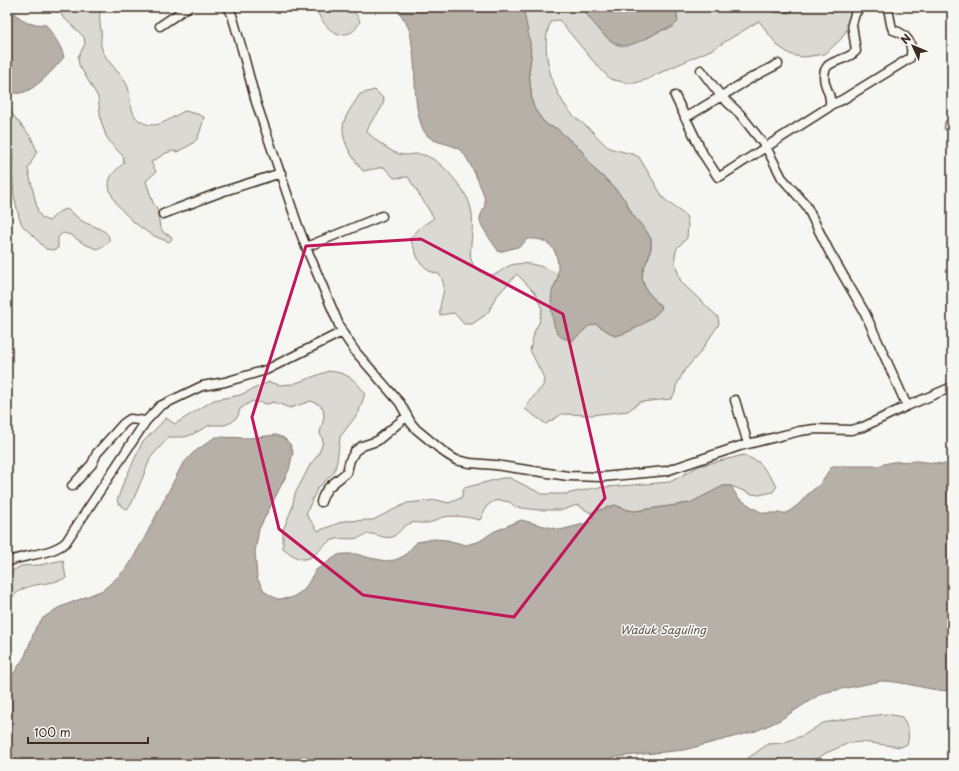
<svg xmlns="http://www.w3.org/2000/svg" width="959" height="771" font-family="'Playpen Sans',sans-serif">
	<rect width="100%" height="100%" fill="#f6f6f2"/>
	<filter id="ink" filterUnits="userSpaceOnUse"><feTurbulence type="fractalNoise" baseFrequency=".025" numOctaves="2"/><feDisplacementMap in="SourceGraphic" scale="8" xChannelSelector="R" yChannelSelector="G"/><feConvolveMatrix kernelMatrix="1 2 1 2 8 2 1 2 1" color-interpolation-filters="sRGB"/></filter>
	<g filter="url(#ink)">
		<path fill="#dad9d3" stroke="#8a8278" d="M59,7H102C98,16 100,22 101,31C102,36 100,41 101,46C104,61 123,74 128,87C131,98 129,114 140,121C158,132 170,117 185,111L197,114L204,117L200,132L197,139L192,144L177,152L173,151L166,153L151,162L156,172L146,181L153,203L157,208L160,227L164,233L171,236L172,239L169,242C162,239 155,237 149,233C135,225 103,197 110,179C112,172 119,168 124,163L123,156L112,145L106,136L101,121L98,97L79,65L78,57L85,44L84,37L62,16Z
			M315,7C332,7 353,3 360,21C354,34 351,33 338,35C327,29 320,19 315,7Z
			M523,7H581L604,35L646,39L659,31L672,28L678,18L675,7H771L774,12L790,13L797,7H860L841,39L825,54L804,57L796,56L790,54L778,46L759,21L713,49L655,75L649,79L635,83H627L610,79L594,62L559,20L551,21C539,46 551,87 567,108C573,117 584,124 592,131C597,136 604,145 610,148C620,152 630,152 639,157L664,199L686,216L688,223L687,238L677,248L675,255V263L681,282L718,317L719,324L699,354L684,371L676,386L675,393L671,399L640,402L628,411L591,415L562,414L546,424L525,409L533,397L543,386L544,378L530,350L535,330L539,323L542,309L535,293L517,274L495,298L489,311L484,316L472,324H464L454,313L440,315C438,300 450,289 439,274L429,271L419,261L410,238L421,227L434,218L408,177L394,178L384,167L363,171C354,160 342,143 343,128C343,117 354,104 360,94L375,90L384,99C382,114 370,118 367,132C376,140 387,150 399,154C406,156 411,154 417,154C431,154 446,168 454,179C460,186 467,195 470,205C474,217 472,231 471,244C471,250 469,256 472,262C473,265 475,267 477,269C498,284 499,266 516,264C531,262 546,267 559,275L553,289L572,341L589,325L596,324L615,336C632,332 651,321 662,308L647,291L644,285L642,278L643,270L649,256L651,248V239L647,232L632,214L625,200L610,183L594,169L581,150L556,128L549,126L543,121L534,108L532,101L529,72L531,57Z
			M7,105L10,107L13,115L31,137L37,151L28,169L38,212L42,218L49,221L60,211L67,209C72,213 77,217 82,221C88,225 111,230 109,240C108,245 100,247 97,249L84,244L71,235L63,233L58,237V248L54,250L46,249L22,225L19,217L14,195L12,172L13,160L12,149L7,137Z
			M329,371C348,373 354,379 365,393L359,412L340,437L337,461L334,472L317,489L306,514L318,531L344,521L373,520L407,503L437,500L449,503L461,498L464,488L502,478H510L542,494H566L594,488L670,482L699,466L744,455L760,463L777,486L773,492L759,495L752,494L731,486H724L690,503L635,511L628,510L615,505L591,513L577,505L563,510H538L515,507L510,502L499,500L492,502L486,507L480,520C468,517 456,515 444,517C438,518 433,523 427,523C421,524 414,521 409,524C402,526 399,534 392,537C385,539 379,535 372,534C365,533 363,537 358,538C350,540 341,537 333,540C321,543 317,559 304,559C297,560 288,552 283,548V530L292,508L295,494L310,465L318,455L321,448L323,441L320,433L324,417L323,408L318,404L311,401L290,408L274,402L267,404L252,401L240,409L238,416L232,422L225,425H210L191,435L184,437H169L151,457L132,503L127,509L122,507L117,501L123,484L142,443L166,418L175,424L214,400L240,395L269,382L280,385L293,384Z
			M63,560L66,578C43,588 20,579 7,606V574L21,566L40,565Z
			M887,714L902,717C907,726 911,734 907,744L901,747L862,742L849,743L826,753L809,764H737L744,761L768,744L783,743L796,738L804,735L823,723L852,718Z"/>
		<path fill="#b6b0a9" stroke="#857a71" d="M394,7H523L530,42L531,57L529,72L532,101L534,108L543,121L549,126L556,128L581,150L594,169L610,183L625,200L632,214L647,232L651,239V247L649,256L643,270L642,278L644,285L647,291L662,308C651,321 632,332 615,336L596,324L589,326L572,341C567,339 562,339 558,334C552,327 549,298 553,289C555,284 558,280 558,274C559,252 552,237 527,239L521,246L499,252C495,246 481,227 480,221C479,214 486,209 485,201C484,191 470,162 464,154C452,139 430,148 422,127C412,101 417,72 412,45C411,39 411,32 408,27C405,20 400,13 394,7Z
			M581,7H675L678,22C670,29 665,28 656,33C649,37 632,46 624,46C608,46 590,18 581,7Z
			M771,7H797C789,13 784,14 774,12Z
			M7,8L27,23L46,25C53,35 61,45 64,57C55,68 34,92 20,93C15,94 11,92 7,91Z
			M952,114V135L944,129L945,121Z
			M276,435L284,438L290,444L293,452L289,470L259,529L255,552L257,578L265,592L277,599L291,598L304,590L316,570L338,555L344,554H356L370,558L386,561L395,560L404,556L417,542L434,539L447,540L466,545L480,541L493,532L521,520L560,530L592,522L593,517L591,513L615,505L628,510L635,511L690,503L723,486H731L738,498L755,509L763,513H787L799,504L807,495L820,484L832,466H877L892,462L917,461L952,465V691C928,691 905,681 881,681L822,693L780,720L756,731L684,750L615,757L609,760L610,764H7V684L25,656L36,627L43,618L58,608L103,590L120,575L129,565L146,535L182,465L193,453L215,437L249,438Z"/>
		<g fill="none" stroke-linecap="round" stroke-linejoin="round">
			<defs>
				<path id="minor" d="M228,7L232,15L242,49L256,102L298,226L306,247L342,332L355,351L400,403L411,423L416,429L445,453L456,460L470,463L495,465L568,476L602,477L666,471L740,446L800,431L815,429L851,430L863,427L907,406L952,387
					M860,7L855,14L852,24L856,51C844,64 819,57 825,83C827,91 833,99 829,107L766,147L782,178L806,205L829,251L865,313L907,406
					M160,26L188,7
					M675,96L703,154L718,177L721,176L766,147L740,114L721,96L701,70
					M830,105L842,100L910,58C915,44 905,33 893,30C889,22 891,16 887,7
					M685,118L753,77L778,64
					M163,214L221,192L281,173
					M306,247L382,216
					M735,400L748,444
					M72,486L92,464L97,453L124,423L130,419L146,421
					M321,502C325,486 336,482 347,472L350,460L355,451L362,446L377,441L407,416
					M7,562C25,554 52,555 66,542L146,421L160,406L202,386L225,382L266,370L342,332"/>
			</defs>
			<use href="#minor" stroke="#3b2a1e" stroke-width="11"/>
			<use href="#minor" stroke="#f6f6f2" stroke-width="8"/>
		</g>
	</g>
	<path fill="none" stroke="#c2185b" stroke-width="3" stroke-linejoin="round" d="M421,239L563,314L605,498L514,617L363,595L279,529L252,417L306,246Z"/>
	<g text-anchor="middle" stroke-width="3" stroke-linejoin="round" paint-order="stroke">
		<g font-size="11" font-style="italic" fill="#605248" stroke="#f6f6f2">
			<text x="663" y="634">Waduk Saguling</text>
		</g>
	</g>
	<rect width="959" height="771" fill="none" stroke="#f6f6f2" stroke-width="24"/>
	<rect x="12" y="12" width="935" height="747" fill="none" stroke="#3b2a1e" stroke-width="1.5" filter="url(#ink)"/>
	<g transform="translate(913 46) rotate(314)" stroke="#f6f6f2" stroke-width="3" paint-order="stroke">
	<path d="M0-3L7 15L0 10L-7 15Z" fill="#3b2a1e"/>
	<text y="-6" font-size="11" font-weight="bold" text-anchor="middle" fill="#3b2a1e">N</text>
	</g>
	<path d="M28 737v6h120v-6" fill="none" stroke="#3b2a1e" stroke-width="2"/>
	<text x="34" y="737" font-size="12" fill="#3b2a1e" stroke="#f6f6f2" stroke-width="3" paint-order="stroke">100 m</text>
</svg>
